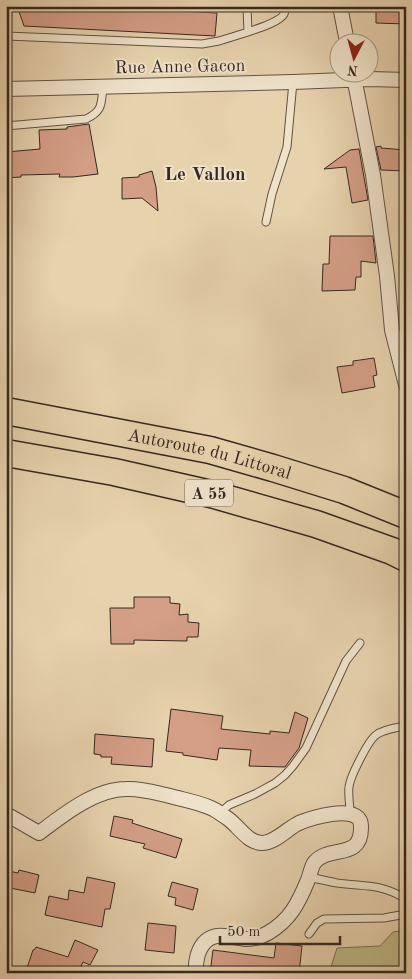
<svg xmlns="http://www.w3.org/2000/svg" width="412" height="979" font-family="'Old Standard TT',serif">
	<rect width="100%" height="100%" fill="#e7d2ae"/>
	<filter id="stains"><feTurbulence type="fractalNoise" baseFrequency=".004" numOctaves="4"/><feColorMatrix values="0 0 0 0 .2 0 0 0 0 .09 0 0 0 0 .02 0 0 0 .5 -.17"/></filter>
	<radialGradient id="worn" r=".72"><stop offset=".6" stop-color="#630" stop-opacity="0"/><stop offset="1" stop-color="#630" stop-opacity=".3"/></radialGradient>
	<path fill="#beb985" stroke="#7a7052" d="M406,930V973H299L300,967L330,970L337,948L380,946L393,932Z"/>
	<path fill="#d49e87" stroke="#362820" d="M17,6H82L217,13L215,36L24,26Z
		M376,6H406V24L376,23Z
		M89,124L98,174L73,177H59L60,174L21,175V177L6,178V152L40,149L39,130L67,129V127Z
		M381,146V148L406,150V171L381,170L376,147Z
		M359,149L368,200L352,203L346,167L324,169L350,150Z
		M152,171L156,187L158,211L142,198L122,199V178L139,177V175Z
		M330,236H373L376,263L361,261V277H356L355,290L322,291L323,264H329Z
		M374,358L377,375L373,376L375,387L342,393L337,367L353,365V361Z
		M134,597H170V603L180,604L179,615L188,614V622L199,623L198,637H187V641L134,640V644H111L110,608H134Z
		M171,709L223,716L221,729L270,734V731L289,733L295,712L308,718L299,748L285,767L249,766L251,750L219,748L217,760L183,755V753L166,751Z
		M95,734L154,739L152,767L111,764L112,757H101V755L94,754Z
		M114,816L133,820L132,823L182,839L176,858L143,848L145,844L110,836Z
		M19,870L39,875L35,893L10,888L7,879L9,871L18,873Z
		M87,877L115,883L110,909H105L102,927L45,915L49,896L68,900L69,890L84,893Z
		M172,882L198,889L193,910L175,905L176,898L168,896Z
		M148,923L176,926L174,953L145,950Z
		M75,940L98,950L90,965L83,962L78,973H28L30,970L27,968L33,950H34L36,947L68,957Z
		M276,943L302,946L299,973H210L213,950L274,958Z"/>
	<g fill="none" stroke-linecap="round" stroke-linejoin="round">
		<defs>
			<path id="lane" d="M248,32C256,29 280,22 284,14C285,12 285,9 284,6
				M6,36L202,44L219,41L248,32L247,6
				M6,126L86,119C103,111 101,104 103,87
				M266,222L272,194L287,147L293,82
				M220,813L229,805L255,794L275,783L285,775L293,766L306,748L346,661L360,643
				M350,814C350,805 348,795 349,787C350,777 368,741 376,735C384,729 395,728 405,726
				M309,877C318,879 327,881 337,883C365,887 380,883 406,899
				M309,934L317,923L324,919L384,918L406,914"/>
			<path id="street" d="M340,6L347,42
				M353,72L373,175L387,276L392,330L406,385
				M6,89L293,82L370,79L406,80
				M6,814L39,833C63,815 95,789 126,789C141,788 156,793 170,796C184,800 198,802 211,808C216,810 221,814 227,818C238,825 248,844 263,843C276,842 288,828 299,823C311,818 353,805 360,821C361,823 361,826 361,828C361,861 329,844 314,863C311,868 310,875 308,880C298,904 290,920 268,933C261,937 254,939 246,939C233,938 217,931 206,941C198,948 195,962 196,973"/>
			<g id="highway">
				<path id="s1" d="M6,411L210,450L273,468L344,490L406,515"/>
				<path d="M6,453L114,472L211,494L316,524L392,551L406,558"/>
			</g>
		</defs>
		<use href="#lane" stroke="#625244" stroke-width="9"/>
		<use href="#street" stroke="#625244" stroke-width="16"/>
		<use href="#highway" stroke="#362820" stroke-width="29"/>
		<use href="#lane" stroke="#efe2ca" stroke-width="7"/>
		<use href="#street" stroke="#efe2ca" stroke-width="14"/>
		<use href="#highway" stroke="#e7d2ae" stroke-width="26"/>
	</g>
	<g text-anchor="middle" stroke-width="4" stroke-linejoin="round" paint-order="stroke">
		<rect fill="#efe2ca" stroke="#6e6053" stroke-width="1" x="185" y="479.5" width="48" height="27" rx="4"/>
		<g font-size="16" font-weight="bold" fill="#362820">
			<text x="209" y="499">A 55</text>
		</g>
		<g font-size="18" fill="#362820" stroke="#efe2ca">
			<text transform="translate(180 66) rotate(-1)" y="6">Rue Anne Gacon</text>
			<text dy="6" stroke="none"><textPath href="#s1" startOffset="208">Autoroute du Littoral</textPath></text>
		</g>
		<g font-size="19" font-weight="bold" fill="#362820" stroke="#efe2ca">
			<text x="205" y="180">Le Vallon</text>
		</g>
	</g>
	<rect width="412" height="979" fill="none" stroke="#e7d2ae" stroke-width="25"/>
	<rect x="8" y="8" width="397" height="964" fill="none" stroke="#362820" stroke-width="2.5"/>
	<rect x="12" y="12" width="387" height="954" fill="none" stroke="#362820"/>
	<g transform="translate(354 58) rotate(186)"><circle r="24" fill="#efe2ca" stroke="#a59886"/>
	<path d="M0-4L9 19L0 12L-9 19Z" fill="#8f2418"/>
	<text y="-8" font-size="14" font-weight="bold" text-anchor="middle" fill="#362820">N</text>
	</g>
	<path d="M220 936v8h120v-8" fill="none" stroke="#362820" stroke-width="2.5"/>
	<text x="227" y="936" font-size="15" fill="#362820" stroke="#efe2ca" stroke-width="4" paint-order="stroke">50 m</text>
	<rect width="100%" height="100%" filter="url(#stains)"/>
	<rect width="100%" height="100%" fill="url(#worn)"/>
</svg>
